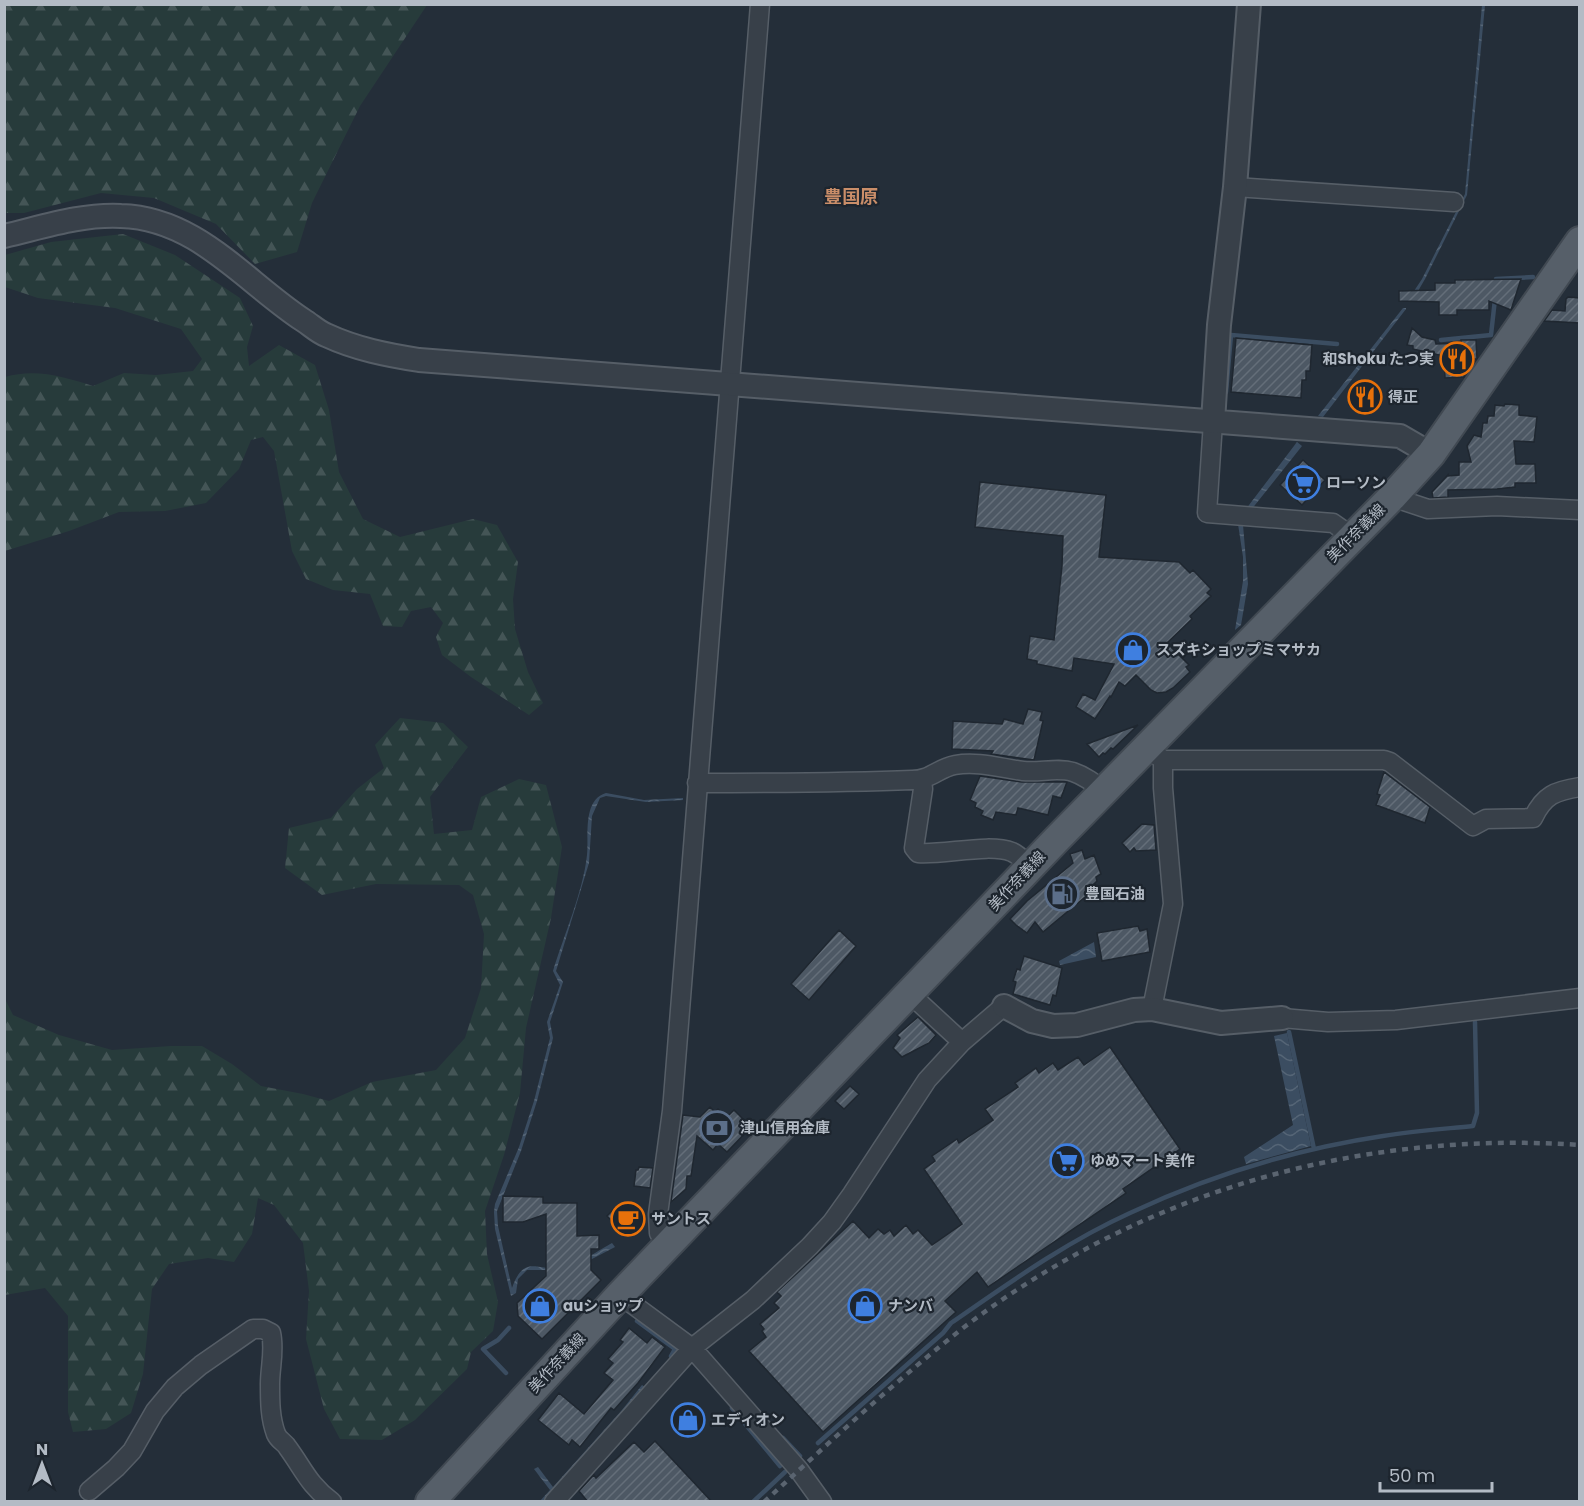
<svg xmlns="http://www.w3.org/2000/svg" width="1584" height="1506" font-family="Poppins,'Noto Sans JP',sans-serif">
	<defs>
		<pattern id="forest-firs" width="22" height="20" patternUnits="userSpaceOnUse" patternTransform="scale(1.5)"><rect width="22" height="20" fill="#273b3b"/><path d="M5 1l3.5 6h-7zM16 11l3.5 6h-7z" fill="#445556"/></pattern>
		<pattern id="water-waves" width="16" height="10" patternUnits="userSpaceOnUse" patternTransform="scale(1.5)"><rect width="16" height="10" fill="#3b4d61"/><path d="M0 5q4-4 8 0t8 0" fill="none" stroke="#556576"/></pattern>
		<pattern id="building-hatch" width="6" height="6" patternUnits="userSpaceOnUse" patternTransform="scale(1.5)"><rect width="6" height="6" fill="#4d5864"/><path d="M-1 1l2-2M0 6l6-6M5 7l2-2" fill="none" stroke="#646e79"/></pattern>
	</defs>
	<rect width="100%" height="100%" fill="#242e39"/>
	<path fill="url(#forest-firs)" d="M5,4H427V5L360,106L312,203L297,252L255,264L216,224L154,198L101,193L24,213H5Z
		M123,234L175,255L240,298L253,326L247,347L249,366L279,345L315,365L329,410L339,472L363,519L400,537L473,519L497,525L518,562L513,599L515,629L528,672L543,703L529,715L471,677L442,655L436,637L443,623L431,607L411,611L402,627L383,626L370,594L333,590L306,579L292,551L274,451L263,437L251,440L239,469L206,503L165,511L119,512L69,531L5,551V377C36,368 64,377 93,386L124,373L156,375L193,371L202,359L181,329L115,308L38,298L5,287V255L51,242Z
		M400,718L443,723L468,747L430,797L434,834L472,830L481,797L519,779L546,785L562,847L551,918L526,1028L520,1093L504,1155L485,1211L487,1254L498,1302L493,1331L471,1352L467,1369L415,1420L382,1440L340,1439L324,1409L306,1339L309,1291L303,1243L274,1205L258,1198L252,1234L234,1262L208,1258L169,1264L152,1289L143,1374L131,1413L106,1429L73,1432L68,1412V1316L45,1288L5,1295V999L13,1015L59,1035L112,1050L171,1046H202L232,1064L261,1086L303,1094L329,1101L372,1082L436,1070L465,1038L481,988L484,934L473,895L459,885L376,884L322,895L285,868L289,828L331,818L357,789L384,768L375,745Z"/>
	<path fill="url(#water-waves)" d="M1482,5H1485L1467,195L1425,279L1414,298L1410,297L1422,279L1465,194Z
		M1403,308H1406V309L1323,417L1318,416Z
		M1297,442L1302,446L1251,510L1243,525L1248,584L1241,625L1235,630L1243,581V557L1238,524L1246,509Z
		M606,793L644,800L683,798V800L646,802L606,796L600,798L592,816L589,863L556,971L563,982L550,1022L553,1038L537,1101L521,1151L497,1211L498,1226L512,1288C525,1251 540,1274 566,1268C577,1265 601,1249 612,1243L615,1247L571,1270H527L518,1279L516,1293L511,1296L495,1229L494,1212L495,1204L519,1147L534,1101L550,1038L547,1022L560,985L553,971C564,935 583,892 587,855C589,837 582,800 606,793Z
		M1094,942L1096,957L1060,965L1059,961Z
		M1287,1033L1311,1146L1246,1164L1244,1157L1293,1125L1274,1036Z
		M642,1385L645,1387L550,1501H540L550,1490L534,1469L538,1467L553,1487L622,1410Z"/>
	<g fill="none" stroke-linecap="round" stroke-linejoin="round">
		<path stroke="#3b4d61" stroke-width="4.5" d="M1496,285V279L1533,277
			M1441,340L1491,335L1495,299
			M1226,392L1231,335L1337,344
			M1289,1032L1314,1149
			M637,1321L675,1349L671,1356
			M506,1373L483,1349L498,1340L509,1328
			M732,1408L780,1466
			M783,1438L800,1456
			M818,1443L943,1333L951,1323C1009,1283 1066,1242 1130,1213C1209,1176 1296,1149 1383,1136C1413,1131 1443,1129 1473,1126L1477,1113L1475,1022
			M753,1502L785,1472"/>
	</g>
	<path fill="url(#building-hatch)" stroke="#1f2730" stroke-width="1.5" d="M1521,279L1511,310L1489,301V310H1457V315H1439V302L1399,301V291L1435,290V283H1455V280Z
		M1568,297L1580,298V323L1544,321L1552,310L1565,311L1566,299Z
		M1412,328L1422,337L1435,340L1436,344L1461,343V340H1476L1477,359H1463L1464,377L1445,378L1444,356L1413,349V346L1407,345Z
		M1236,338L1312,345L1310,371H1306V380H1302L1301,398L1231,392Z
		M1350,389L1381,391L1380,407L1349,405Z
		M1505,404L1519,405V415L1537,417L1534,442L1514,441L1516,464H1535L1536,483H1515V487L1497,489L1448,490V497L1433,498L1432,492L1448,475V476L1459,475V462H1471L1467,446L1474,435L1481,437L1483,423H1487L1488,416H1494L1495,405L1504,406Z
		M1303,460L1325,480L1302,505L1280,485Z
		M980,482L1106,495L1099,557L1179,562L1190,573L1193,570L1211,589L1207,593L1211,596L1190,616L1192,619L1167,643L1189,665L1186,667L1190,672L1173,688L1166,692L1157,693L1151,690L1136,675L1125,686L1119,682L1111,697L1110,696L1095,719L1076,707L1083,694L1095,700L1114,664L1074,658L1072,671L1037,664V661L1027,659L1030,636L1054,640L1062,566L1063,536L975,527Z
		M1028,709L1042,712L1040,720L1043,721L1034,760L991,754L993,751L952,749L953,721L1002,724L1004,719L1023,724Z
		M1138,725L1113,749L1111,748L1105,754L1103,753L1099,757L1087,744Z
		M1384,772L1430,807L1425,823L1376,805L1380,795L1377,794Z
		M980,776L1022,782H1067L1061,798L1053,796L1048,815L1018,808L1016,815L996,812L993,820L981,815L983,811L975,807L976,803L970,800Z
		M1142,824L1154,825L1156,850L1136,851L1134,848L1130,852L1122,843Z
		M1082,850L1085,859L1094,855L1101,874L1096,877L1097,881L1093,885L1096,888L1043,932L1035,922L1027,933L1016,925L1010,919L1027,901L1073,863L1070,854Z
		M1138,926L1140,931L1147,929L1150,952L1102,961L1097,933Z
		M839,930L856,946L809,1000L791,984Z
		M1024,956L1062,968L1056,996L1053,995L1050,1005L1013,994L1016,982L1013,981L1017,969L1020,970Z
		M918,1017L936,1035L929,1043L902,1057L893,1048L900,1038L897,1035Z
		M1110,1047L1180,1149L1123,1189L1126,1193L988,1287L977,1272L945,1301L956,1312L823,1432L749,1351L766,1337L762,1331L764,1329L760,1324L779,1308L774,1303L781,1296L777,1292L853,1221L869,1238L878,1229L884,1234L890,1230L894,1236L906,1225L913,1234L918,1230L932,1245L962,1224L924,1169L935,1161L932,1156L957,1139L959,1143L993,1120L985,1109L1018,1087L1015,1083L1036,1068L1039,1073L1053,1063L1058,1070L1078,1057L1084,1065Z
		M850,1086L859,1094L844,1109L835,1101Z
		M710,1107L715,1112L718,1109L727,1117L734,1110L751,1127L727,1152L718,1144L713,1150L697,1136L691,1176H687L686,1189L671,1202L683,1115L700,1117Z
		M639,1167L653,1168L650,1188L634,1186L636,1170H638Z
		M503,1196L543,1197V1203H577V1236L599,1235V1249H591V1270L601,1280L542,1339L518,1316L517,1303L546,1276V1214L523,1222H503Z
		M625,1203L643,1220L626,1235L607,1216L615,1208L618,1210Z
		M629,1328L647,1343L652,1337L665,1347L638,1383L614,1410L611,1408L580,1447L572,1440L569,1445L538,1420L559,1393L584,1414L613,1380L604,1373L613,1363L608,1359L623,1342L620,1340Z
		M655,1441L712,1502H588L579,1491L590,1479L594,1475L596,1478L634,1442L644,1452Z"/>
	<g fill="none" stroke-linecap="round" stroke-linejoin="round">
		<defs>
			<path id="minor" d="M1235,187L1454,202
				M1213,422L1207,513L1333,523L1353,537
				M1392,497L1428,509L1497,506L1580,510
				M1147,748L1163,760H1384L1390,762L1473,826L1486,819L1533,818C1544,795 1555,791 1580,787
				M922,780L923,789L914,848L918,853C945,855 989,843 1012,852C1019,855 1025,862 1031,867
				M697,783C769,783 841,783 912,780C931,780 938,768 955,765C978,761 1000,768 1023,771C1040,773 1057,767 1073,772C1085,776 1094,783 1104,791
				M910,994L962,1042
				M1152,1009L1173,904L1163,788V760
				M1282,1018L1328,1022L1396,1020L1580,998
				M667,1247L659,1233L658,1214L672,1111L760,4
				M620,1295L692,1348L799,1470L822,1502
				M89,1491L116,1468L132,1451L155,1411L175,1387L201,1365L253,1329H263L271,1333C275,1350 270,1367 270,1384C270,1401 270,1418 276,1434C279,1441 285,1442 288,1448C304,1470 309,1485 332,1502
				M554,1502L692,1348L753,1300L810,1246L832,1222L852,1194L927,1080L962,1042L1004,1006"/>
			<path id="tertiary" d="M4,236C43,227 81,214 121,216C197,218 245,282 303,320C311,325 318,332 326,335C356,349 387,355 419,360L1400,436L1431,454
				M1213,422L1219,325L1235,187L1249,4
				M1004,1006L1032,1021L1053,1026L1077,1025L1134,1010L1152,1009L1221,1023L1282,1018"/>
			<path id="primary" d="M430,1502L620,1295L1057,839L1392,497L1431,454L1580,241"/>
		</defs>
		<use href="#minor" stroke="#565e67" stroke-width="21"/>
		<use href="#tertiary" stroke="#565e67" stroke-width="26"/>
		<use href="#primary" stroke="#414952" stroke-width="32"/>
		<use href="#minor" stroke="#384049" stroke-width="18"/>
		<use href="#tertiary" stroke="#384049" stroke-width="22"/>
		<use href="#primary" stroke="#565f69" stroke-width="28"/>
		<path stroke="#5a6470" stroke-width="4.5" stroke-dasharray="6 6" stroke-linecap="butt" d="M764,1502C829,1443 894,1382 963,1328C1141,1192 1357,1130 1580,1145"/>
	</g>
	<defs>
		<symbol id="restaurant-ring" viewBox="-11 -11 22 22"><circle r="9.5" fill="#1d252e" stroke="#e8710a" stroke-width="1.5"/><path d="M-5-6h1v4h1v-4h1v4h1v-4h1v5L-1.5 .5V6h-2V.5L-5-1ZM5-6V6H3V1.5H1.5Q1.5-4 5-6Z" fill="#e8710a"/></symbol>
		<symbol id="supermarket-ring" viewBox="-11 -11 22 22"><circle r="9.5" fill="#1d252e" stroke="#3f7fe0" stroke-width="1.5"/><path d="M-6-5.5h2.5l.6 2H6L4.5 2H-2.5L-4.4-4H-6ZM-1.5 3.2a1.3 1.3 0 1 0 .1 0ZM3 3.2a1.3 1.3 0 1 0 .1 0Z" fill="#3f7fe0"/></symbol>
		<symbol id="shop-ring" viewBox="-11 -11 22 22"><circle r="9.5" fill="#1d252e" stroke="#3f7fe0" stroke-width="1.5"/><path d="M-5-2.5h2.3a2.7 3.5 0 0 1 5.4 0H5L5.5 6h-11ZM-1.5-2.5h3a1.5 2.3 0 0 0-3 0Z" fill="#3f7fe0"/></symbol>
		<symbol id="fuel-ring" viewBox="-11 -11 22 22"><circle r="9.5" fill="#1d252e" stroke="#5c6f8a" stroke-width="1.5"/><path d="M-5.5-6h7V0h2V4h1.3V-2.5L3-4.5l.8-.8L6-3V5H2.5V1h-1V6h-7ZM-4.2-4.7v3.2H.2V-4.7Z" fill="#5c6f8a"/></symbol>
		<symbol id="bank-ring" viewBox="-11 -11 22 22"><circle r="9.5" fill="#1d252e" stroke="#5c6f8a" stroke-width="1.5"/><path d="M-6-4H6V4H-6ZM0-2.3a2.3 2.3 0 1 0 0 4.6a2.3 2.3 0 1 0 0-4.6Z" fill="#5c6f8a"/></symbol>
		<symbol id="cafe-ring" viewBox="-11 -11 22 22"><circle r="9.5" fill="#1d252e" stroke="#e8710a" stroke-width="1.5"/><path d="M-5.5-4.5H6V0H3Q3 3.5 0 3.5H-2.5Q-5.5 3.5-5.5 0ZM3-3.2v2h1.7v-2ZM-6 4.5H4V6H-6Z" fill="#e8710a"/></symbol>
	</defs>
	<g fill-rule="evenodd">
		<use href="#restaurant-ring" x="1438" y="340" width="38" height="38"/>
		<use href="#restaurant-ring" x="1346" y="378" width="38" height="38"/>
		<use href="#supermarket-ring" x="1284" y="464" width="38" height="38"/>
		<use href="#shop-ring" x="1114" y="631" width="38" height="38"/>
		<use href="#fuel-ring" x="1043" y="875" width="38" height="38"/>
		<use href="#bank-ring" x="698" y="1109" width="38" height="38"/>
		<use href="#supermarket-ring" x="1048" y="1142" width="38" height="38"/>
		<use href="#cafe-ring" x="609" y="1200" width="38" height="38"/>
		<use href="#shop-ring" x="521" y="1287" width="38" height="38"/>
		<use href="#shop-ring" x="846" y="1287" width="38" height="38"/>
		<use href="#shop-ring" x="669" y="1401" width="38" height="38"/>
	</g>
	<g text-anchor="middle" stroke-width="4.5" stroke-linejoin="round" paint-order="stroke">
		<g font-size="15" font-weight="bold" fill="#b3bbc5" stroke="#1d252e" text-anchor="start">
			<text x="1434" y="364" text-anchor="end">和Shoku たつ実</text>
			<text x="1388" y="402">得正</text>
			<text x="1326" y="488">ローソン</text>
			<text x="1156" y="655">スズキショップミマサカ</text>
			<text x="1085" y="899">豊国石油</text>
			<text x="740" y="1133">津山信用金庫</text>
			<text x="1090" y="1166">ゆめマート美作</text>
			<text x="651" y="1224">サントス</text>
			<text x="563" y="1311">auショップ</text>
			<text x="888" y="1311">ナンバ</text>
			<text x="711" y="1425">エディオン</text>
		</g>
		<g font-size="15" fill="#b3bbc5" stroke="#1d252e">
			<text transform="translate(1356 533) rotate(-45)" y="5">美作奈義線</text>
			<text transform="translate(1017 881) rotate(-47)" y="5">美作奈義線</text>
			<text transform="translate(557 1363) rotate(-47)" y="5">美作奈義線</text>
		</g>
		<g font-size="18" font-weight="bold" fill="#ca8e69" stroke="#1d252e">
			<text x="851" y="203">豊国原</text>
		</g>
	</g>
	<rect width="1584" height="1506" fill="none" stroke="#b3bbc5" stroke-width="12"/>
	<g transform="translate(42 1464)" stroke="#1d252e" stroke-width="4.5" paint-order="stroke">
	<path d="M0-4.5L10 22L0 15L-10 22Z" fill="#b3bbc5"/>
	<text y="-9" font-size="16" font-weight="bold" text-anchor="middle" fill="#b3bbc5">N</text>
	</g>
	<path d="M1380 1482v9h112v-9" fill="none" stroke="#b3bbc5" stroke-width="3"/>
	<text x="1389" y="1482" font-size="18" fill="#b3bbc5" stroke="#1d252e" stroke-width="4.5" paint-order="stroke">50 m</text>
</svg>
